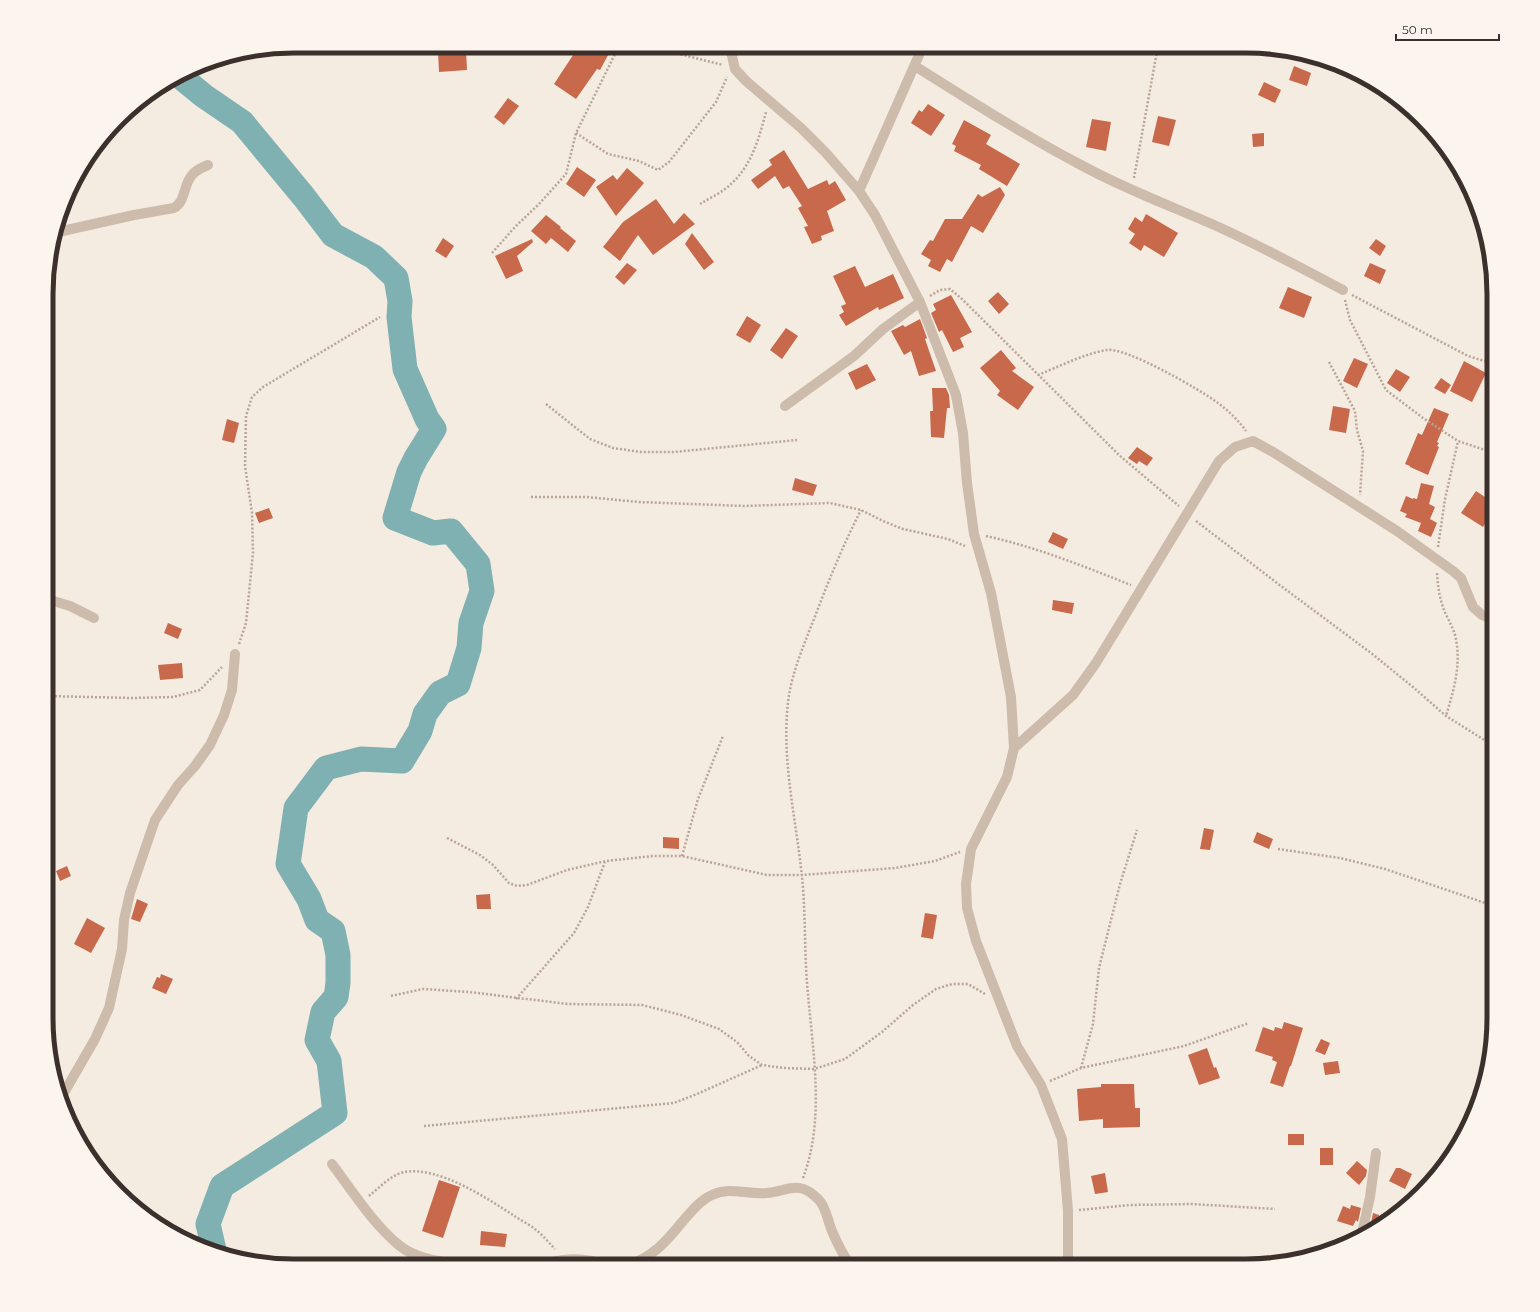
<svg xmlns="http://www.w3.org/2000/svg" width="1540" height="1312" font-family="Montserrat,sans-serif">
	<rect width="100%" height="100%" fill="#f4ebe1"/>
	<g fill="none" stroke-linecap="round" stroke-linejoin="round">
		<path stroke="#7fb0b2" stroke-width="25" d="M182,78L204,96L242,122L304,197L333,235L374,257L396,278L400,301L399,317L405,369L427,419L434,429L416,458L409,472L395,518L433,533L451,531L478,564L482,591L471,623L469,648L458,684L440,693L425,714L420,731L402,761L361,759L326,768L296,808L288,864L309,899L317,920L333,931L338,955V983L336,997L323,1012L317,1040L329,1061L335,1113L222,1186L208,1224L214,1250"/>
	</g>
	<path fill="#c8694b" d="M579,46H613L600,70L597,69L576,99L554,84Z
		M466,50L467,70L439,72L438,52Z
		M1294,66L1311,73L1307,86L1289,80Z
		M1264,82L1281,90L1275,103L1258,95Z
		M508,98L519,106L504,125L494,117Z
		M928,104L945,115L931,136L911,123L919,110L922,112Z
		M1158,116L1176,120L1169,146L1152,142Z
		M1092,119L1111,122L1106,151L1086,147Z
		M964,120L991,135L986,144L1020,164L1007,186L979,169L981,165L954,151L956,146L952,144Z
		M1264,133V146L1253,147L1252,134Z
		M784,150L808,189L827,180L829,185L835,181L846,200L827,211L834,231L821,236L822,240L812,244L804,227L808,226L798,208L802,206L789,186L783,189L775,176L758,189L751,180L772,165L769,160Z
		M577,167L596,180L584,197L566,184Z
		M627,168L644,183L616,216L596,187L613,175L617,180Z
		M1000,187L1005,195L983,233L971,226L952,262L947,259L940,272L928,266L931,260L921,254L930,240L933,241L945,219H962L978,194L982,197Z
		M656,199L674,224L684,213L695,224L653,255L638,235L620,261L603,247L623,222Z
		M1146,214L1178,233L1164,257L1144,245L1141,251L1129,243L1135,234L1128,229L1135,217L1142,222Z
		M546,215L561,227L560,228L576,241L568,252L551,238L546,244L531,231Z
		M692,233L714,262L704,270L685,244Z
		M443,238L454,246L446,258L435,251Z
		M532,239L533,242L517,256L523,271L506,279L495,256Z
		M1376,239L1386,246L1380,256L1369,248Z
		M627,263L637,270L624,285L615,277Z
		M1370,263L1386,270L1380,284L1364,276Z
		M855,266L865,287L893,274L904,298L879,310L878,307L846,326L839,315L844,312L841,306L846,304L833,276Z
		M1288,287L1312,297L1304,318L1279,308Z
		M998,292L1009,304L999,314L988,301Z
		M951,295L972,332L960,338L964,347L953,352L942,330L939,332L931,313L936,310L933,304Z
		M747,316L761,325L750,343L736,335Z
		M920,319L927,338L925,339L936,371L919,376L911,351L904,355L891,331L903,325L905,327Z
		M786,328L798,336L782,359L770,350Z
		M1001,350L1016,368L1012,371L1034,387L1018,410L997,395L1000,391L980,368Z
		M1354,358L1368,364L1357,388L1343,381Z
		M1464,361L1486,373L1472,402L1450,391Z
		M867,364L876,380L856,390L848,373Z
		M1396,369L1410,377L1400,392L1387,383Z
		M1441,378L1451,385L1445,394L1434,388Z
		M932,388H946L949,395L950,408H947L944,438L931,437L930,411H933Z
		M1333,406L1350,409L1346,433L1329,430Z
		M1434,408L1449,414L1437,442L1439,443L1437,446L1439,447L1428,475L1410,467V466L1405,464L1418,433L1422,435Z
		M227,419L239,423L234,443L222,440Z
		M1137,447L1153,458L1147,466L1139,461L1137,464L1128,458Z
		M795,478L817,485L813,496L792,490Z
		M1421,483L1434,486L1429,504L1435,507L1430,519L1437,523L1431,537L1418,531L1421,523L1405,517L1407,514L1400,511L1406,496L1413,499V498L1417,499Z
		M1476,491L1494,503V510L1483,527L1461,513Z
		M269,508L273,518L259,523L255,513Z
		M1053,532L1068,539L1063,549L1048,542Z
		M1053,600L1074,603L1072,614L1052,610Z
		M168,623L182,629L178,639L164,633Z
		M182,663L183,678L160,680L158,665Z
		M1204,828L1214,830L1210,850L1200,849Z
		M1257,832L1273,839L1269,849L1253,842Z
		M663,837L679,838V849L663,848Z
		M67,866L71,876L60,881L56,871Z
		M490,894L491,909H477L476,895Z
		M137,899L148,904L140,922L131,919Z
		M925,913L937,915L933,939L921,937Z
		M87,918L105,928L91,953L74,944Z
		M161,974L173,979L166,994L152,988L157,977L160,978Z
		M1284,1022L1303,1028L1291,1066H1290L1283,1087L1270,1083L1277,1062L1272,1060L1273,1057L1255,1051L1263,1027L1274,1031L1275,1027L1282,1029Z
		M1321,1039L1330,1043L1325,1055L1315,1051Z
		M1207,1048L1214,1068L1216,1067L1220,1078L1199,1085L1188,1055Z
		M1338,1061L1340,1073L1325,1075L1323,1063Z
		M1101,1084H1134L1135,1108H1140V1127L1103,1128V1119L1079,1121L1077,1089L1101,1087Z
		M1288,1134H1304V1145H1288Z
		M1320,1148H1333V1165H1320Z
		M1357,1161L1367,1170L1366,1176L1359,1185L1346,1173Z
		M1396,1168H1400L1412,1174L1405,1189L1389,1181Z
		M1105,1173L1108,1192L1095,1194L1091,1176Z
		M439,1180L460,1187L443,1238L422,1231Z
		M1351,1205L1361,1208L1358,1222L1356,1220L1353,1226L1337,1221L1343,1206L1350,1209Z
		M1373,1213L1379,1215V1221L1370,1228Z
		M481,1231L507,1234L505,1247L480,1245Z"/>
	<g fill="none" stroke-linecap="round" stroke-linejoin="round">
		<path stroke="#b9a596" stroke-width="2.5" stroke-dasharray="2 2" stroke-linecap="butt" d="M654,46L667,51L723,65
			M576,133L608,154L639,161L658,170L669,162L716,102L727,77
			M1134,178L1158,46
			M700,204C710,198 723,192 731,184C752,165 759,138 766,112
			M492,253L515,227L539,204L566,174L576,133L619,46
			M1352,295L1468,356L1494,364
			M930,296L940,290L950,289L962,299L1119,455L1179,506
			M1345,300L1350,320L1386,390L1423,418L1458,441L1494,453
			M1329,362L1355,411L1357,430L1363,451L1360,495
			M1038,375C1058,367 1086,353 1107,350C1126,347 1201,390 1218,403C1229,411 1238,420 1246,431
			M546,404L590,439L613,448L641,452H674L797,440
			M531,497H586L639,502L744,506L830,503L861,510L883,521L903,529L948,539L965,546
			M1196,521L1277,583L1371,653L1413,687L1446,716L1494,746
			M986,536C1036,547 1083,566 1131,585
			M1438,547L1445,499L1458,441
			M1437,573C1438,585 1439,596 1443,607C1446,616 1452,625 1455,635C1462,663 1454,689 1446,716
			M239,644L246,623L253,553L252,513L245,466L246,416L252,397L263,387L380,317
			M47,696L132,698L173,697L200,690L222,667
			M447,838L480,855L493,865L509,883L517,886L527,885L567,870L606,861L653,856H682L767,875H802L895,868L935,861L960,852
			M1278,849L1340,858L1385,869L1494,906
			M682,856L698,799L723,736
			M391,996L423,989L469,992L568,1004L642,1005L681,1015L719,1029L737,1042L749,1056L762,1065L783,1068L814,1069L845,1059L882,1032L913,1005L936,989L952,984H968L985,994
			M516,999L574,933L588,907L605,862
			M1081,1068L1093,1024L1099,968L1120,884L1137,830
			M1050,1081L1081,1068L1184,1046L1249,1023
			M424,1126L674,1103L697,1094L762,1065
			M803,1178C825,1120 813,1054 808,994C804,955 806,916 802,877C796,817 780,756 789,695C793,671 803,647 812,624C827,585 842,547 861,510
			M369,1196C379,1188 391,1175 404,1172C438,1166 485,1197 513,1215C520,1220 529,1224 536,1230C543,1235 549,1243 555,1249
			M1079,1210L1130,1205L1192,1204L1275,1209
			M660,1260L672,1266"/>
		<path stroke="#cdbbac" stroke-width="10" d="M736,46L732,56L735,69L746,81L801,128L826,153L859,191L875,215L920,302L956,395L963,433L967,483L974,534L991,593L1011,697L1014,748L1007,777L971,849L966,884L967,908L976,941L1017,1046L1041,1085L1062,1139L1068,1211V1266
			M915,66C969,100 1024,135 1081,165C1121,187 1163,203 1205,221C1252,241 1297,266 1343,290
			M859,191L923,46
			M58,232L134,215L174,208C186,201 183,185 192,175C196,170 203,167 208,165
			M785,406L854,356L883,329L920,302
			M47,599L70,606L94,618
			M1014,748L1073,695L1096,663L1219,461L1235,447L1253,441L1273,452L1397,531L1453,571L1461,578L1473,607L1482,615L1494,620
			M61,1098L95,1039L109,1008L122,949L124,920L130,893L155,820L178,785L195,766L210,745L224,715L232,690L235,654
			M332,1164C353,1192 373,1224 400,1246C427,1268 493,1266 527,1265C539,1265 551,1262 563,1260C579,1258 596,1261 611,1266
			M1362,1233L1370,1197L1376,1153
			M626,1266C652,1258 666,1242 683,1221C691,1212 700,1200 712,1195C730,1186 747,1195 766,1193C789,1191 799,1179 819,1200C826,1207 828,1222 832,1231C837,1243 843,1255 851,1266"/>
	</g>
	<path d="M0 0H1540V1312H0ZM294 53H1246A241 241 0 0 1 1487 294V1018A241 241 0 0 1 1246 1259H294A241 241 0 0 1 53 1018V294A241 241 0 0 1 294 53Z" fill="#fbf5ee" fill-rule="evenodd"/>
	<path fill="none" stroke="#3b302b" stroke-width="5" d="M294 53H1246A241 241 0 0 1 1487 294V1018A241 241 0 0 1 1246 1259H294A241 241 0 0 1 53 1018V294A241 241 0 0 1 294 53Z"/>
	<path d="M1396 34v6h103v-6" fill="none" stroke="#3b302b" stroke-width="2"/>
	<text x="1402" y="34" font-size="12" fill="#3b302b" stroke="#fbf5ee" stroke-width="3" paint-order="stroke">50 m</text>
</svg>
